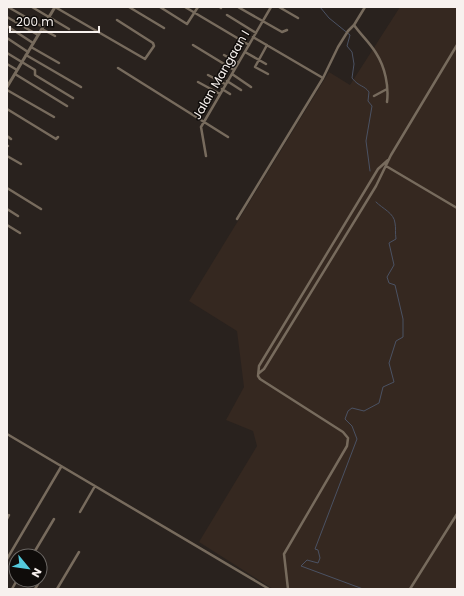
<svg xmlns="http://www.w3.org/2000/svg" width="464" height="596" font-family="Poppins,sans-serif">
	<rect width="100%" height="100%" fill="#29221e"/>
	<path fill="#352820" d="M400,7H457V589H273L199,542L257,446L253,431L226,420L244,387L237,331L189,301L329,72L350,85Z"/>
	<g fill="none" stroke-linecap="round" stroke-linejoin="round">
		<path stroke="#4b5263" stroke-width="1" d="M320,7L329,18L350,35L347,46L352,52L354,64L352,78C359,87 364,85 369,92L368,101L372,106L366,141L370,171
			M363,589L301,566L307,560L318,563L320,558L318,550L315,549L357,439L352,426L345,419L348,411L352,408L364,411L379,403L383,387L394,382L389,363L396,341L403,337V319L395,285L389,283L387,277L394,265L389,243L396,239C395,233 396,228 395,223C394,213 383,209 376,202"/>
		<path stroke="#776b5d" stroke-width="2.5" d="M8,7L43,27
			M32,7L69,29
			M55,7L145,59L154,46L153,43L117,20
			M129,7L164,28
			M160,7L187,24L198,7
			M185,7L249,45
			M220,7L221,8
			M238,7L282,32L287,30
			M279,7L298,18
			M227,15L256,33
			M7,17L38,35
			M354,25C361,35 370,43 376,53C385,67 389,86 387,102
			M7,26L33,43
			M42,29L55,36
			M253,37L323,78
			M7,38L28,52
			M193,45L234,70
			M267,45L255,67L268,74
			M31,47L59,63
			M245,52L266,64
			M7,53L35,70V75L73,98
			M26,55L81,87
			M224,55L238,63
			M7,64L17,70
			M118,68L228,137
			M15,74L67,106
			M232,74L251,87
			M208,75L225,84
			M227,81L241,90
			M198,82L220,94
			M222,89L230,94
			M7,90L54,117
			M374,96L387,89
			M7,109L56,139L58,137
			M7,136L11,139
			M7,146H8
			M7,156L21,164
			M206,156L201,127L271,7
			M386,166L457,208
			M7,188L41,209
			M7,209L18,216
			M237,219L323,78L338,47L348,31L354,25L365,7
			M7,225L20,233
			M259,373L264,369L376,186L391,155L457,45
			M7,434L269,589
			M80,512L95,486
			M7,519L9,515
			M32,556L54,519
			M7,559L61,467
			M12,589L17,580
			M35,589L45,572
			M57,589L79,552
			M288,589L284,554L347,446L348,438L343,432L260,379L258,376L259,366L378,169L388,160
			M410,589L457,514"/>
		<path stroke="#776b5d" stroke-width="3" d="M7,87L55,7"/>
	</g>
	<g text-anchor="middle" stroke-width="3" stroke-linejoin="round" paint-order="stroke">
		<g font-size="12" fill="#f7f1ee" stroke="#0f0c0a">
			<text transform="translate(221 75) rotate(-60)" y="4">Jalan Mangaan I</text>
		</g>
	</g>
	<rect width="464" height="596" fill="none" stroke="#f7f1ee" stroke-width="16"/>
	<g transform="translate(28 568) rotate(119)"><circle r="19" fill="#0f0c0a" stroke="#6c6865"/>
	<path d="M0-3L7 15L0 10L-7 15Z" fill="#54cadd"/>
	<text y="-6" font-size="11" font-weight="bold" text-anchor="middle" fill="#f7f1ee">N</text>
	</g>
	<path d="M10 26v6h89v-6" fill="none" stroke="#f7f1ee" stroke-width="2"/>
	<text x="16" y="26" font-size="12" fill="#f7f1ee" stroke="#0f0c0a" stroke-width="3" paint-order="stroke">200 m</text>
</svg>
